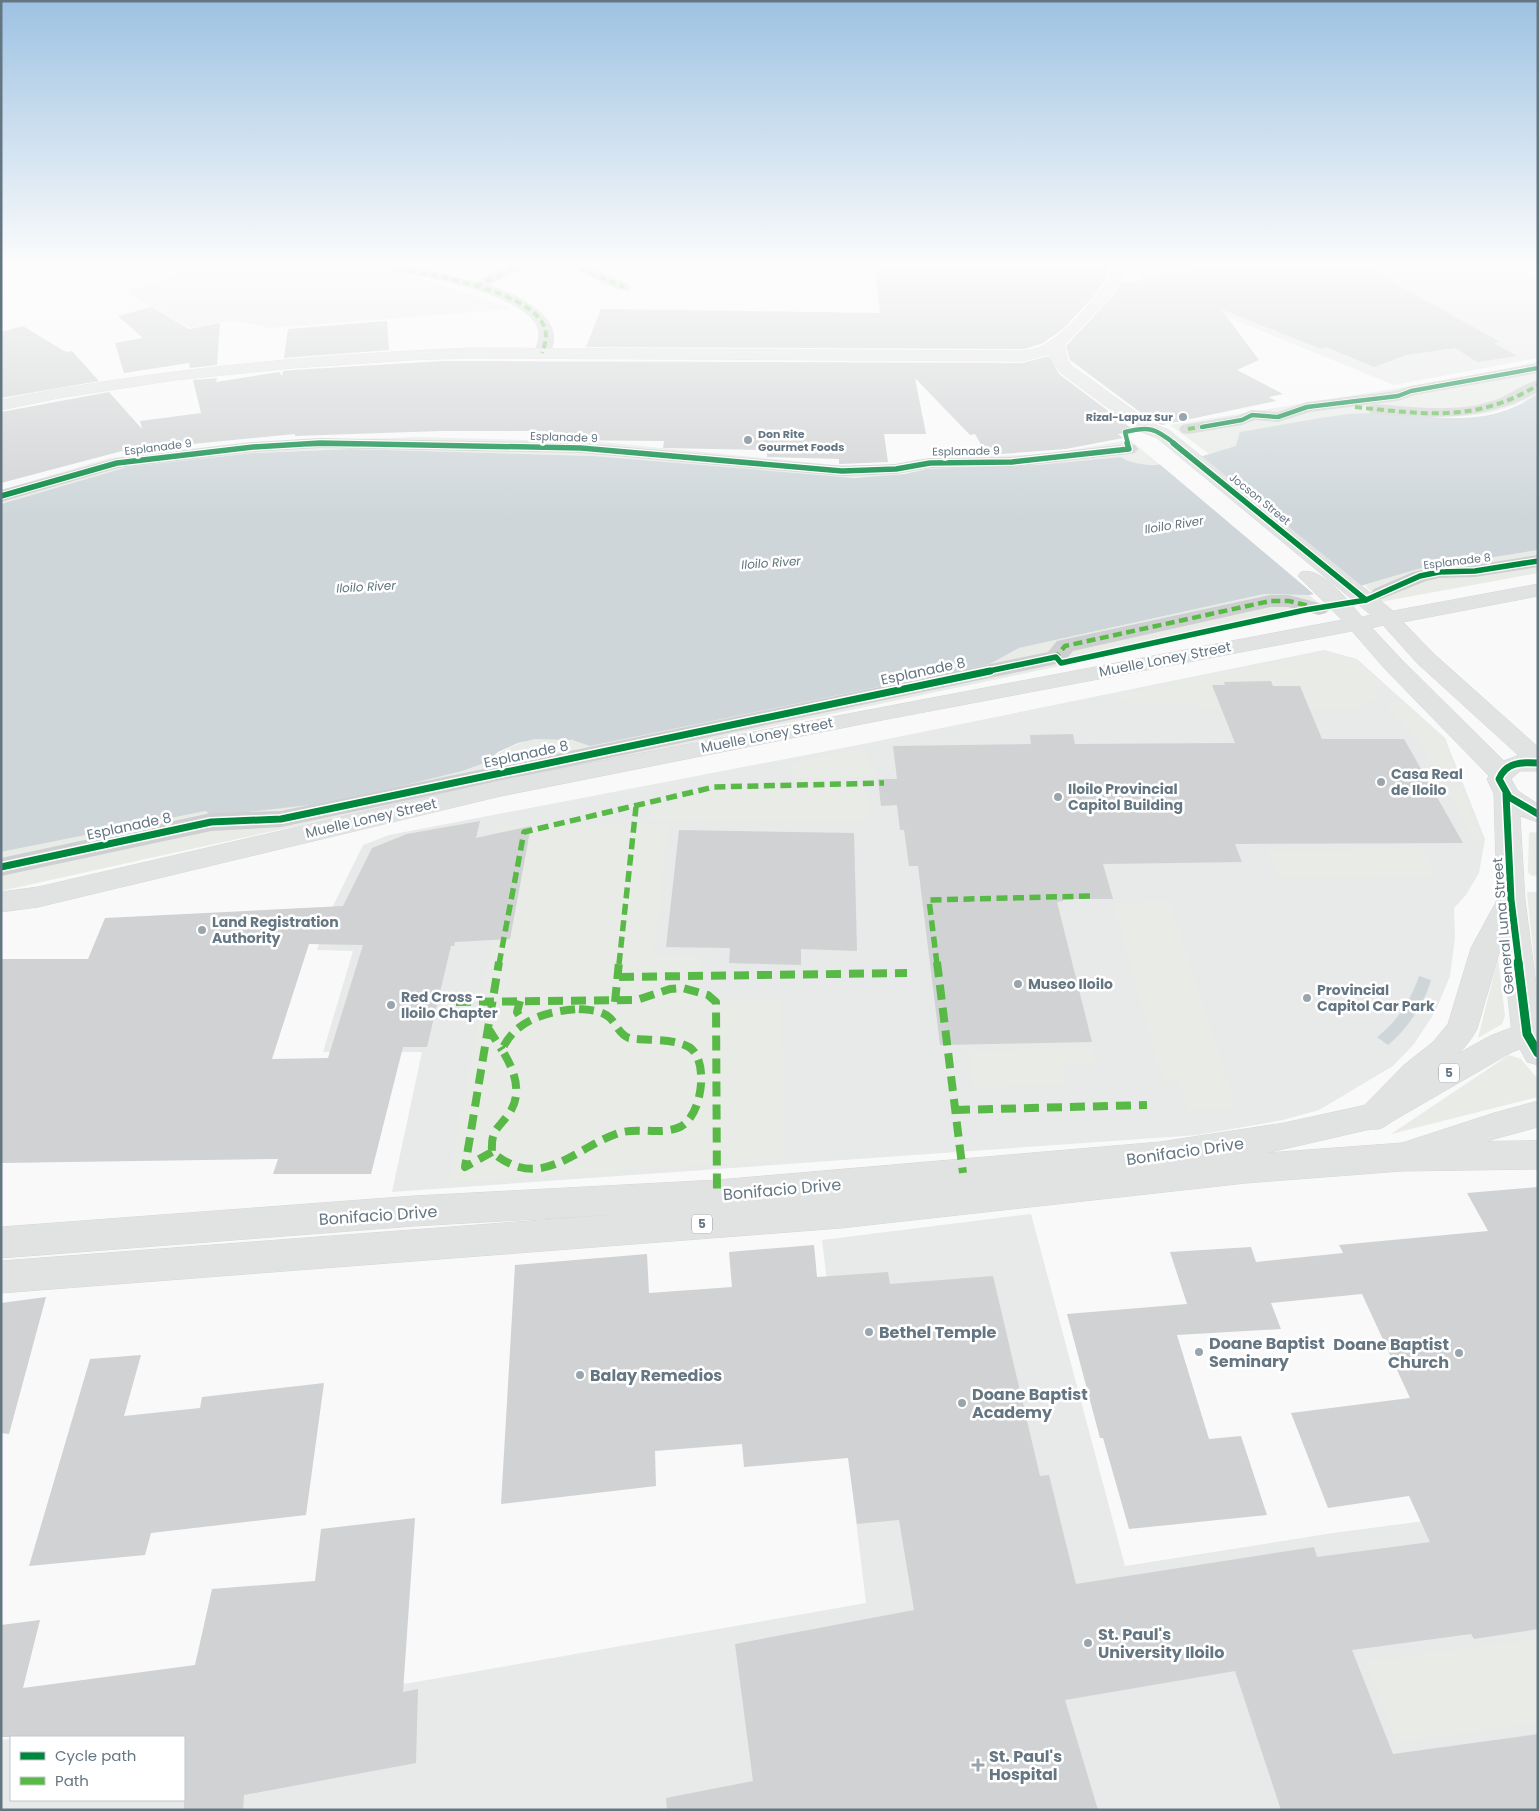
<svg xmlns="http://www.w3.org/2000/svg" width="1539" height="1811" font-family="Poppins,sans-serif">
	<rect width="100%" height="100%" fill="#f9f9f9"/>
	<path fill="#e8e9e9" d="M1147,264H1506L1538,280V358L1394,385L1139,281Z
		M1324,650L1357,659L1445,738L1485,839L1479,873L1466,895L1454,908L1455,938L1450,976L1435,1012L1414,1044L1393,1066L1319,1110L1283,1120L1198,1135L392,1192L422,1052H323L353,951L317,950L332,908L363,845L389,835L858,745Z
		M1031,1214L1125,1566L1333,1533L1538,1506V1810H1V1740L11,1739V1800H184V1737H24L410,1683L866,1603L822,1240Z"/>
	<path fill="#e8ebe6" d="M207,264H361L434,282L512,309L269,328L232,320L190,328L125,292Z
		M1538,361V394C1483,424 1448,417 1388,413L1384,419L1209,454L1170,425L1497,372Z
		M418,437L601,442L835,465H889L919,459L1048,454L1130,440L1159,464H1135L1121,457L1115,466L927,469L880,477L830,478L594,456L349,449L252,453L127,467L1,504V490L110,458L250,442Z
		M1538,550V573L1380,602L1365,585L1418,569Z
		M1264,594L1309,595L1319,603L1309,612C874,708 436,793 1,891V852L206,811L487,762C516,737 555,732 590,746L607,724L990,664L1019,648Z
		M1324,652L1355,660L1381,683L1374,701L1355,709L1230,710L1206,708L1185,703H1127L1115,695Z
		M1400,699L1443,738L1458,779H1441L1418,739L1387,708Z
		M862,748L877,777L795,779L790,763Z
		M866,787L868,820L650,819V809L715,790Z
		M1462,790L1481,839L1477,842L1447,791Z
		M668,824L654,955L702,957L699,1002L782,999L785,1160L449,1182L504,872H489L499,826Z
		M1531,832L1538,833V875L1532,876L1528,872L1529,834Z
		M1422,849L1435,876L1279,878L1268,850Z
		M1528,892H1538V999L1527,893Z
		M1169,901L1236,1107L1188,1109L1179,1081H1163L1113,903Z
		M1498,958L1505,1016L1502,1024L1478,1038Z
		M1093,1047L1096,1063L1063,1064L1067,1084L974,1088L969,1051Z
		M1509,1055L1521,1059L1538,1079V1097L1391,1134Z
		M1538,1639V1723L1397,1742L1366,1661Z"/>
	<path fill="#ced6d9" d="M1538,394V550L1418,569L1364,585L1309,595L1264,594L1019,648L990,664L590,746L572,740L536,739L518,743L498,752L487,762L462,771L397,787L310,805L211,816L206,811L1,852V504L127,467L252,453L349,449L594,456L855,478L904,474L927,469L1038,465L1121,457C1151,476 1204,455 1236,446L1240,432C1277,426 1314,418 1350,414C1403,409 1464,430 1514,407C1522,404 1530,398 1538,394Z
		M1419,976L1431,980C1424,1005 1407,1029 1388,1045L1377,1037C1397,1022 1411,1000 1419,976Z"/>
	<path fill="#f9f9f9" d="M1199,454L1362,588L1316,596L1157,462Z"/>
	<path fill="#d0d2d3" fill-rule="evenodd" d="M874,264H1105L1109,273L1094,296L1063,329L1043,343L1025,349L586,347L601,309L880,313Z
		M1241,264H1360L1500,342L1494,343L1517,356L1477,362L1455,348L1407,355L1374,367L1326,347L1321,349L1221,309L1259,360L1237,370L1283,394L1269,397L1276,401L1162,425L1152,421L1070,360L1066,346L1111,298L1122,281L1134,283L1177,272Z
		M151,307L189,329L220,323L217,365L190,368L189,363L124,373L115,343L143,338L118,316Z
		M387,321L389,350L284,358L288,329Z
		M23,326L66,352L72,351L99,381L1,398V332Z
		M1049,356L1059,374L1135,431L1118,434L1123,438L1066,449L987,455L975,434L970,435L915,378L926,434H884L888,462L841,464H839V459L767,457V450L663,448L664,441L544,440L547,431H441L295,436V434L122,451L1,483V412L109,392L142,429L140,421L201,413L193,380L217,378L216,382L279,372L282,376L283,371L293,370L443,361L1022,363Z
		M1271,681L1273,686H1300L1322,739H1404L1463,843L1235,844L1242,862L1103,864L1113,899H1063V901L1057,902L1092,1042L940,1045L918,866H909L904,830H900L897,805L881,806L878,779H897L893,746L1031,744L1030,735L1073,734L1075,744L1235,743L1212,685H1225L1224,682Z
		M480,821L476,838L531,826L510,939L455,942L454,946H451L427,1047H403L371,1174H273L278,1159L1,1163V959H88L105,918L343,906L372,848L407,834ZM309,944L363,945L328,1058L272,1059Z
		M679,830L854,833L857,951L801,949V965L729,963L730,948L666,947Z
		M1538,1187V1629L1474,1639L1471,1634L1352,1650L1393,1754L1538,1734V1810H1281L1235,1671L1065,1700L1098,1810H667L666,1798L753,1781L735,1644L914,1610L899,1520L857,1524L848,1458L744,1467L742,1444L655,1451L656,1486L501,1504L515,1265L647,1254L649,1293L732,1287L729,1252L814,1245L817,1277L888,1272L890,1284L993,1276L1040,1476L1049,1475L1076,1584L1314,1547L1317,1557L1430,1542L1409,1496L1328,1508L1291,1413L1410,1398L1362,1294L1271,1303L1281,1329L1177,1335L1209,1439L1241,1436L1267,1515L1129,1529L1103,1438H1100L1067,1314L1187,1304L1170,1252L1251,1247L1256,1262L1343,1253L1339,1245L1488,1231L1467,1193Z
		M46,1297L9,1434L1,1433V1303Z
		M141,1355L124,1416L200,1408L202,1397L324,1383L306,1515L151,1533L145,1555L29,1566L90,1359Z
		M415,1518L403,1692L418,1689L416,1763L244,1795L243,1810H184V1737H1V1625L40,1620L23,1688L195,1665L212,1589L315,1581L321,1529Z"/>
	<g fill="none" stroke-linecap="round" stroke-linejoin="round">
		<defs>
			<path id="major" d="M1116,264H1130L1110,297L1064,345L1068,361L1072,366L1151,423L1169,430L1393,611L1538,584V596L1403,622L1433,653L1538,747V768L1529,765L1417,663L1383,625L1372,628L1401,659L1510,767L1513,773L1510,779L1501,781L1492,779L1385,669L1352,631L872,722L501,796L38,907L1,912V892L38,887L501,780L1342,620L1298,576L1301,572C1322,566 1349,602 1362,617L1371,615L1157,438L1139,431L1060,372L1052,361L1050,354L1022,361L469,358L410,360L293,368L175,380L59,398L1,410V400C156,369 311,355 469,348L1022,351C1030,350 1037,349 1044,345C1068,332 1106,289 1116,264Z
				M1538,1018V1042L1512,1052L1384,1126L1266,1153L1402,1143L1494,1113L1538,1101V1127L1494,1139L1402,1171L1246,1183L841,1228L1,1293V1261L609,1215L414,1226L1,1258V1227L414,1196L717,1180L1160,1142L1284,1123L1366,1105L1490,1036Z"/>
			<path id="highway" d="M1520,755H1538V771H1520L1511,779L1518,791L1538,804V822L1520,816L1525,900L1538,1000V1065L1527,1062L1512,1034L1502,943L1477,1029C1463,1055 1444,1065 1424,1085C1413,1096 1397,1119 1384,1127C1376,1131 1370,1129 1362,1126L1357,1117L1362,1108L1404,1065L1433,1042L1448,1024L1471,948L1497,900L1494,794L1487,779L1496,764Z
				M1538,1141V1169L1402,1171L1390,1167L1386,1157L1390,1147L1402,1143Z"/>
		</defs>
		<use href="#major" stroke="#d5d6d7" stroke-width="1"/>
		<use href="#highway" stroke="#d5d6d6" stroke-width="1"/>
		<path fill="#cecfd0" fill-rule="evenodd" d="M370,264H400L475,281L512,264H531L489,285C516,294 573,319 548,356H536L534,353C537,345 540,335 537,327C520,291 414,275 377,268Z
			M562,264H582L629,284L631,287L629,290H619Z
			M1538,363V373L1415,395L1398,401L1310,412L1278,422L1255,420L1242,425L1188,434L1182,433L1179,429L1182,425L1237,416L1252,410L1277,412L1307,402L1395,391L1411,386Z
			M1538,380V392C1486,421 1433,419 1376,414L1370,413L1368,409L1370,405L1376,404C1414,407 1455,413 1492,401C1508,396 1522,384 1538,380Z
			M320,438L581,443L842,466L896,464L930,458L1012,457L1129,444L1135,445L1138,449L1135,453L1129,454L1012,467L930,468L896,474L842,476L581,453L320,448L253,452L118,468L1,502V490L117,458L253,442Z
			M1538,555V567L1475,577L1439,578L1426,581L1381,599L1374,597L1371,593L1374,589L1413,572L1439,566L1475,565Z
			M1270,595H1289L1326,605L1330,609L1326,613L1319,615L1288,607H1270L1073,651L1064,662L1056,664L281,827L211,831L1,876V858L211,813L281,811L1048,652L1057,641Z"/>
		<use href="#major" fill="#e1e2e2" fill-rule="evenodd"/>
		<use href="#highway" fill="#e1e2e2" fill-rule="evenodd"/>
		<path stroke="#58b947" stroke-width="4" stroke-dasharray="7 4" stroke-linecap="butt" d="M377,264C415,272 528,288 544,326C548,335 545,345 542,353
			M569,264L624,287
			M476,286L524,264
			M1355,407C1424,414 1476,423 1538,385
			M1188,429L1205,426"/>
		<path stroke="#58b947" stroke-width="4.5" stroke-dasharray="9 4.5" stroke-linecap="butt" d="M1052,658L1056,657L1065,646L1270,601H1289L1309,606"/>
		<path stroke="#58b947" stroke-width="5.5" stroke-dasharray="11 5.5" stroke-linecap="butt" d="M499,964L524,832L714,787L884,783
			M619,964L636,807
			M937,964L929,900L1090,896"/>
		<path stroke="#58b947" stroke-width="8" stroke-dasharray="15 8" stroke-linecap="butt" d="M937,962L963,1173
			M619,977L907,973
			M520,1001L517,1012L524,1023
			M456,1002L637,1000L670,989L683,988L708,995L716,1002L717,1195
			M615,1002L619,962
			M579,1009C589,1010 602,1010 610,1018C617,1025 619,1034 629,1038C647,1041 673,1038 689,1047C710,1060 702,1117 680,1127C660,1136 637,1126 616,1134C572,1150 540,1192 492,1152C491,1130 496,1131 508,1115C524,1094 514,1069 502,1050C515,1019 549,1011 579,1009Z
			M488,1028L502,1050
			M955,1110L1147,1105
			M492,1152L465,1167L499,962"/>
		<defs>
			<path id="cycleway-far3" d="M1202,427L1242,420L1252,415L1278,417L1307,407L1398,396L1411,391L1538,368
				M307,444H360
				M1128,444L1125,432C1149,426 1155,428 1175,444"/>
			<path id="cycleway-far2" d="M1173,443L1366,600
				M1,496L117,463L253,447L320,443L581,448L842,471L896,469L930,463L1012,462L1129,449L1127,443
				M984,672L1056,657L1061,663L1305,610L1366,600L1420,576L1439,572L1475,571L1538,561"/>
			<path id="cycleway-far1" d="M1538,763C1522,762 1506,762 1499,779L1509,797L1538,814
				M1506,794L1511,900L1519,964
				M1,867L211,822L281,819L990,671"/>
			<path id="cycleway" d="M1518,962L1527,1034L1538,1053"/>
		</defs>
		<use href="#cycleway-far3" stroke="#fff" stroke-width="6"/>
		<use href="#cycleway-far2" stroke="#fff" stroke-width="8"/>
		<use href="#cycleway-far1" stroke="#fff" stroke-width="10"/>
		<use href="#cycleway" stroke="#fff" stroke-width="12"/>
		<use href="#cycleway-far3" stroke="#00873e" stroke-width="4.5"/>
		<use href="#cycleway-far2" stroke="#00873e" stroke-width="5.5"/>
		<use href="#cycleway-far1" stroke="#00873e" stroke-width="7"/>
		<use href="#cycleway" stroke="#00873e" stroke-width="9"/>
	</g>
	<linearGradient id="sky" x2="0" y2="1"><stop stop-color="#9dc2e2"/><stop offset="0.51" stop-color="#fcfcfc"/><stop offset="1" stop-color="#fcfcfc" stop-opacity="0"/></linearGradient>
	<rect width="1539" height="518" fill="url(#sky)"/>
	<g fill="#99a4ac" stroke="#fff" stroke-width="2">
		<circle cx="1183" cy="417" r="5"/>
		<circle cx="748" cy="440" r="5"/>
		<circle cx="1381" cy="782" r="5"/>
		<circle cx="1058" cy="797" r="5"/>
		<circle cx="202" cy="930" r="5"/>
		<circle cx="1018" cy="984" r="5"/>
		<circle cx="1307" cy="998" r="5"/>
		<circle cx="391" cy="1005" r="5"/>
		<circle cx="869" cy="1332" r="5"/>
		<circle cx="1199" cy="1352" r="5"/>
		<circle cx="1459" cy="1353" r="5"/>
		<circle cx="580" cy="1375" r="5"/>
		<circle cx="962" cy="1403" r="5"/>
		<circle cx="1088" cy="1643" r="5"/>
		<path d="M975.5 1757.5h5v5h5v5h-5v5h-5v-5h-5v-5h5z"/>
	</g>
	<g text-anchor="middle" stroke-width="5" stroke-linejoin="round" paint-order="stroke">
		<g font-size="11" font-weight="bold" fill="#657683" stroke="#fff" text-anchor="end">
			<text x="1173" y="421">Rizal-Lapuz Sur</text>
			<text x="758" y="438" text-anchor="start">Don Rite<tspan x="758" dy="13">Gourmet Foods</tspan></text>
		</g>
		<g font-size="11" fill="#657683" stroke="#fff">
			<text transform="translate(564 437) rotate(2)" y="4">Esplanade 9</text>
			<text transform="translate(158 447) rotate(-7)" y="4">Esplanade 9</text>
			<text transform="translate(966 451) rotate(-1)" y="4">Esplanade 9</text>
			<text transform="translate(1260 499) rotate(39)" y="4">Jocson Street</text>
			<text transform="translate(1457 561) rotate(-7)" y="4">Esplanade 8</text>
		</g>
		<g font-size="12" font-style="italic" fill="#60757c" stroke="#fff">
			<text transform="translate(1174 525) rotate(-9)" y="4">Iloilo River</text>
			<text transform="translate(771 563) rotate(-4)" y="4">Iloilo River</text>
			<text transform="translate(366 587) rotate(-3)" y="4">Iloilo River</text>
		</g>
		<g fill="#fff" stroke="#939fa8" stroke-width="1">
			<rect x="1439" y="1063.5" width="20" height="19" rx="4"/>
			<rect x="692" y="1214.5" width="20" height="19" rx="4"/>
		</g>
		<g font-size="12" font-weight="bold" fill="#657683">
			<text x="1449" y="1077">5</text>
			<text x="702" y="1228">5</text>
		</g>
		<g font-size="14" fill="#657683" stroke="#fff">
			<text transform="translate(1165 659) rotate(-11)" y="5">Muelle Loney Street</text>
			<text transform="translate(923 671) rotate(-12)" y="5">Esplanade 8</text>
			<text transform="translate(767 735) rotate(-11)" y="5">Muelle Loney Street</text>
			<text transform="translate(526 754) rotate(-12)" y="5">Esplanade 8</text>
			<text transform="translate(371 818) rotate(-13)" y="5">Muelle Loney Street</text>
			<text transform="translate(129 826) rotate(-12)" y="5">Esplanade 8</text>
			<text transform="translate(1503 926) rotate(-95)" y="5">General Luna Street</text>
		</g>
		<g font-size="14" font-weight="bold" fill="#657683" stroke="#fff" text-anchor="start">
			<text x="1391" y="779">Casa Real<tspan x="1391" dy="16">de Iloilo</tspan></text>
			<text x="1068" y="794">Iloilo Provincial<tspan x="1068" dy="16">Capitol Building</tspan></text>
			<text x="212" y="927">Land Registration<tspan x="212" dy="16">Authority</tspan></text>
			<text x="1028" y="989">Museo Iloilo</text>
			<text x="1317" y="995">Provincial<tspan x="1317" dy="16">Capitol Car Park</tspan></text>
			<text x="401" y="1002">Red Cross -<tspan x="401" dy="16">Iloilo Chapter</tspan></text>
		</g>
		<g font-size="16" fill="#657683" stroke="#fff">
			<text transform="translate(1185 1151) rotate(-8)" y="6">Bonifacio Drive</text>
			<text transform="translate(782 1189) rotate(-5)" y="6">Bonifacio Drive</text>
			<text transform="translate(378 1215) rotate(-4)" y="6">Bonifacio Drive</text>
		</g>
		<g font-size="16" font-weight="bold" fill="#657683" stroke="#fff" text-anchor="start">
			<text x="879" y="1338">Bethel Temple</text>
			<text x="1209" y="1349">Doane Baptist<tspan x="1209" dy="18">Seminary</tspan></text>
			<text x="1449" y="1350" text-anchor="end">Doane Baptist<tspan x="1449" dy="18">Church</tspan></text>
			<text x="590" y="1381">Balay Remedios</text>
			<text x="972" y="1400">Doane Baptist<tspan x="972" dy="18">Academy</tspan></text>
			<text x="1098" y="1640">St. Paul's<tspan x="1098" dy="18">University Iloilo</tspan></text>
			<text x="989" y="1762">St. Paul's<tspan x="989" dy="18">Hospital</tspan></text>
		</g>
	</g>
	<rect width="1539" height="1811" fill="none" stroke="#657683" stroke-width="5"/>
	<rect x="10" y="1736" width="175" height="65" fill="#ffffff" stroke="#c1c8cd"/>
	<rect x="20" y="1752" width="25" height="8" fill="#00873e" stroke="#c1c8cd"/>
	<text x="55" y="1761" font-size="15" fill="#657683">Cycle path</text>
	<rect x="20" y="1777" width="25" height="8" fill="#58b947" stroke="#c1c8cd"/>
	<text x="55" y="1786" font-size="15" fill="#657683">Path</text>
</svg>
